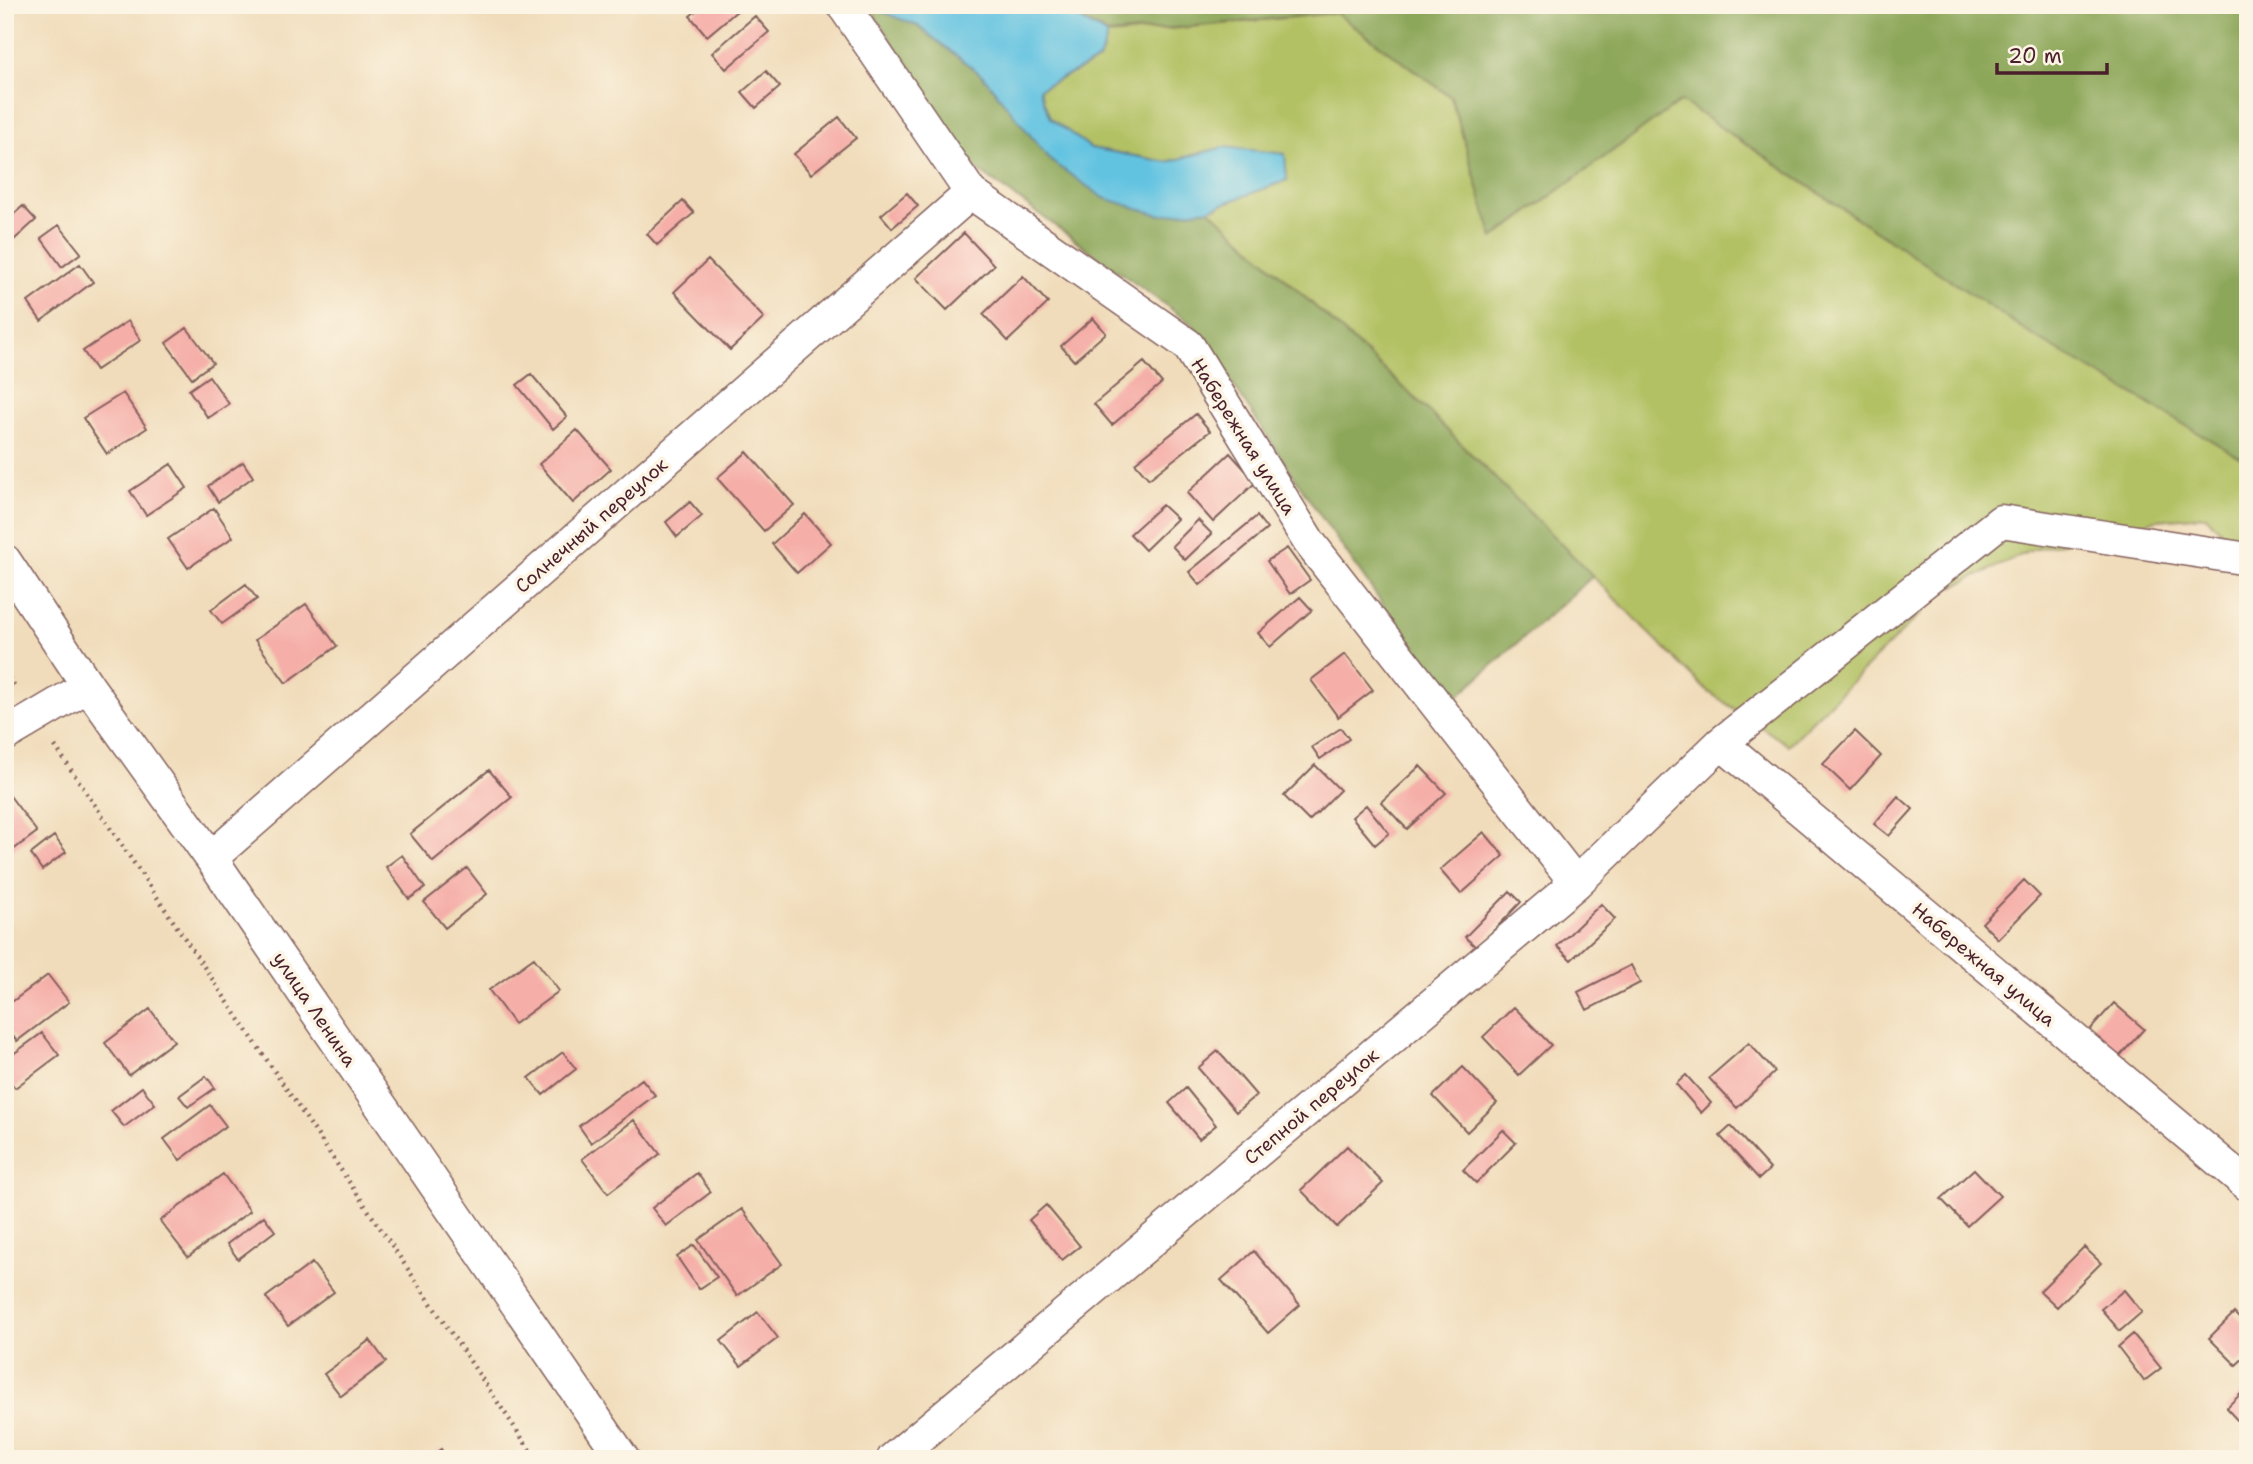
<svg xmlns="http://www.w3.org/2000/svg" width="2253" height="1464" font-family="'Shantell Sans',sans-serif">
	<rect width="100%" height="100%" fill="#fcf5e5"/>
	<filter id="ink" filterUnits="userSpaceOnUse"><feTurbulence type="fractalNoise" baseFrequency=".0143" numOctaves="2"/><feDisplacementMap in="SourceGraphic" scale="14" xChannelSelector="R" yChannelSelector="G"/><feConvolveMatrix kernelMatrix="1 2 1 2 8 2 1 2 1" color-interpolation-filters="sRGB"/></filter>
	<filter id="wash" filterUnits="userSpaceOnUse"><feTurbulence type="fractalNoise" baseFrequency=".00686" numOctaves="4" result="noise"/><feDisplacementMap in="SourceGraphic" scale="28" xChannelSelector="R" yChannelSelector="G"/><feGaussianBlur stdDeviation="1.57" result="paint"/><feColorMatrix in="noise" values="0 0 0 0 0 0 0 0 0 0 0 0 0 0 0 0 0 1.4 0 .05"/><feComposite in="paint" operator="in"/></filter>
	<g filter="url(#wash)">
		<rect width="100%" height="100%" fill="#f0dcba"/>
		<path fill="#b2c164" stroke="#7e7048" stroke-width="2" d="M1336,13L1451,97L1494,238L1681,100L2034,336L2248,462V560L2206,516L2157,520L2032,550L1942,592L1788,745L1706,690L1416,399L1209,209L1287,180L1224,147L1167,162L1091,148L1050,118L1039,89L1099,60L1108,35Z"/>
		<path fill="#8da75a" stroke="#6c6342" stroke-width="2" d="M868,5L918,26L983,76L1051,161L1160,215L1209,209L1416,399L1593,576L1451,702L1315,508L1193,325L975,168Z
			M1054,5H2248V462L2034,336L1681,101L1493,238L1451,97L1336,13L1108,34Z"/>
		<path fill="#62c3e1" stroke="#567186" stroke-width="2" d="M873,5H1054L1108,35L1099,60L1039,89L1050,118L1091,148L1167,162L1224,147L1285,154L1287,180L1209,209L1160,215L1104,198L1051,161L983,76L918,26L880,11Z"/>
		<g id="blocks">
			<path fill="#f5aea8" d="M703,5H744L707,36L690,16Z
				M755,16L769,32L726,69L712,53Z
				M766,71L780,87L756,108L742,92Z
				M839,117L856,138L811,174L794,154Z
				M907,193L918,206L892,228L881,215Z
				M683,201L694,213L657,245L647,234Z
				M23,206L36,220L5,248V222Z
				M59,225L81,253L62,267L41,238Z
				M964,233L994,265L947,310L916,278Z
				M708,260L764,318L730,350L674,292Z
				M80,264L93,282L41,321L28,302Z
				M1023,276L1048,303L1008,341L983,314Z
				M1093,318L1106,333L1074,361L1061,346Z
				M128,321L141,340L96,370L83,351Z
				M187,328L213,363L192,378L166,343Z
				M1144,362L1162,383L1112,425L1094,404Z
				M531,374L567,417L553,429L517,385Z
				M209,376L229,404L208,418L189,390Z
				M123,393L147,428L107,454L83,418Z
				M1196,414L1210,431L1149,479L1135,463Z
				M577,430L611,469L573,503L539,464Z
				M747,452L794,505L764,531L717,478Z
				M1230,453L1256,482L1213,522L1187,493Z
				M243,462L253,477L218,502L208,486Z
				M171,464L187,488L146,515L130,491Z
				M690,502L702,516L677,537L666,522Z
				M1162,505L1177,519L1145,550L1130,534Z
				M214,508L233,537L188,568L168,539Z
				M805,514L831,543L797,573L772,544Z
				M1257,516L1267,529L1200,585L1189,572Z
				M1198,520L1212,534L1185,560L1172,546Z
				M1287,548L1310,580L1290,594L1267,561Z
				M246,584L257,599L222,624L211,610Z
				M1300,597L1312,610L1270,647L1258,633Z
				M306,604L337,646L286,683L255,640Z
				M1345,654L1373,690L1338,717L1311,680Z
				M1341,728L1349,739L1320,759L1312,747Z
				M1855,731L1881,756L1850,790L1823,764Z
				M1315,765L1340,790L1309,821L1284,796Z
				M1420,766L1446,793L1407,829L1381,802Z
				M489,770L512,797L433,862L410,834Z
				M10,796L37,832L5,856V800Z
				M1898,796L1913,809L1889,836L1874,824Z
				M1366,805L1389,833L1375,845L1352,817Z
				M1484,832L1504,856L1461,894L1440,870Z
				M54,836L66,852L42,870L31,854Z
				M402,855L425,888L409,899L386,867Z
				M467,868L487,894L445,928L424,902Z
				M2024,880L2040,896L1998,939L1982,923Z
				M1510,891L1521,902L1477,948L1465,937Z
				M1601,904L1615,919L1571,960L1557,946Z
				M534,958L559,991L514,1024L489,990Z
				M1631,965L1640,983L1587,1010L1578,992Z
				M48,975L69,1002L17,1041L5,1025V1007Z
				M2114,1003L2144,1029L2118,1058L2089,1031Z
				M1514,1007L1551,1045L1519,1075L1483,1037Z
				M150,1009L174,1041L129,1075L105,1043Z
				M42,1033L59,1055L15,1088L5,1076V1060Z
				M1749,1043L1775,1072L1737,1108L1709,1078Z
				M1218,1051L1256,1095L1236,1112L1198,1068Z
				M563,1052L576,1069L543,1095L529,1078Z
				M1463,1067L1497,1103L1467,1132L1433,1096Z
				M1686,1075L1711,1103L1701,1113L1676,1084Z
				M206,1076L215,1088L188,1107L179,1096Z
				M642,1079L655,1095L591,1143L579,1126Z
				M142,1087L155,1104L124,1127L111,1111Z
				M1186,1088L1216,1125L1199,1139L1169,1103Z
				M210,1105L226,1126L180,1160L164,1139Z
				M634,1120L660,1154L608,1193L582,1159Z
				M1731,1126L1770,1169L1759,1179L1720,1136Z
				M1503,1130L1516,1143L1476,1183L1463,1170Z
				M1347,1146L1383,1183L1337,1227L1301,1190Z
				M1974,1169L2000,1196L1967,1226L1941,1199Z
				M697,1173L711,1192L666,1226L652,1208Z
				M223,1174L250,1211L188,1257L160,1221Z
				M1046,1205L1080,1246L1062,1260L1029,1220Z
				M742,1209L782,1264L737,1296L698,1240Z
				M264,1216L275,1231L238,1259L227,1244Z
				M694,1245L717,1277L699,1289L677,1257Z
				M2084,1247L2101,1263L2057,1307L2040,1291Z
				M1254,1251L1300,1305L1268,1333L1221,1280Z
				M312,1263L334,1292L288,1326L266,1297Z
				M2124,1290L2142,1312L2120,1331L2101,1309Z
				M758,1312L778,1338L741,1366L721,1341Z
				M2234,1313L2248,1327V1354L2236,1365L2209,1338Z
				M2133,1334L2161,1368L2144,1381L2118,1347Z
				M370,1340L386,1362L341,1396L324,1374Z
				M2248,1387V1415L2240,1423L2226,1408Z
				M441,1449L449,1459H428Z"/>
		</g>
	</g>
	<g filter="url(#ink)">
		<use href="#blocks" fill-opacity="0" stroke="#84615d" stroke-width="2"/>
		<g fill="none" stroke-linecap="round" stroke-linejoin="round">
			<defs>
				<path id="street" d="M843,5L971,193L1188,345L1309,542L1576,883
					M5,561L88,686L211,858L623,1459
					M5,735L88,686
					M1721,743L2248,1185
					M211,858L971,193
					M893,1459L1576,883L1721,743L2001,521L2248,559"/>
			</defs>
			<use href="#street" stroke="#84615d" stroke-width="35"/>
			<path stroke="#84615d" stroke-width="4.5" stroke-dasharray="2 5" stroke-linecap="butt" d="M5,672L17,689
				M55,746L536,1459"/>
			<use href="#street" stroke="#fff" stroke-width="32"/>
		</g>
	</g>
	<g text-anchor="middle" stroke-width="7" stroke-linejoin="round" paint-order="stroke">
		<g font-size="19" fill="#4a1f2b" stroke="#fcf5e5">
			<text transform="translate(1244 436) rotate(58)" y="7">Набережная улица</text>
			<text transform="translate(591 525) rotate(-41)" y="7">Солнечный переулок</text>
			<text transform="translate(1984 964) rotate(40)" y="7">Набережная улица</text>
			<text transform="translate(315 1009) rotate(56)" y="7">улица Ленина</text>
			<text transform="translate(1311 1106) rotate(-40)" y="7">Степной переулок</text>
		</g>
	</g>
	<rect width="2253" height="1464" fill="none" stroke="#fcf5e5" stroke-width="28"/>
	<path d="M1997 63v10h110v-10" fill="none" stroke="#4a1f2b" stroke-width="3.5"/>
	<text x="2008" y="63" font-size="21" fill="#4a1f2b" stroke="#fcf5e5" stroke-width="5" paint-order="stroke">20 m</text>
</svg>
